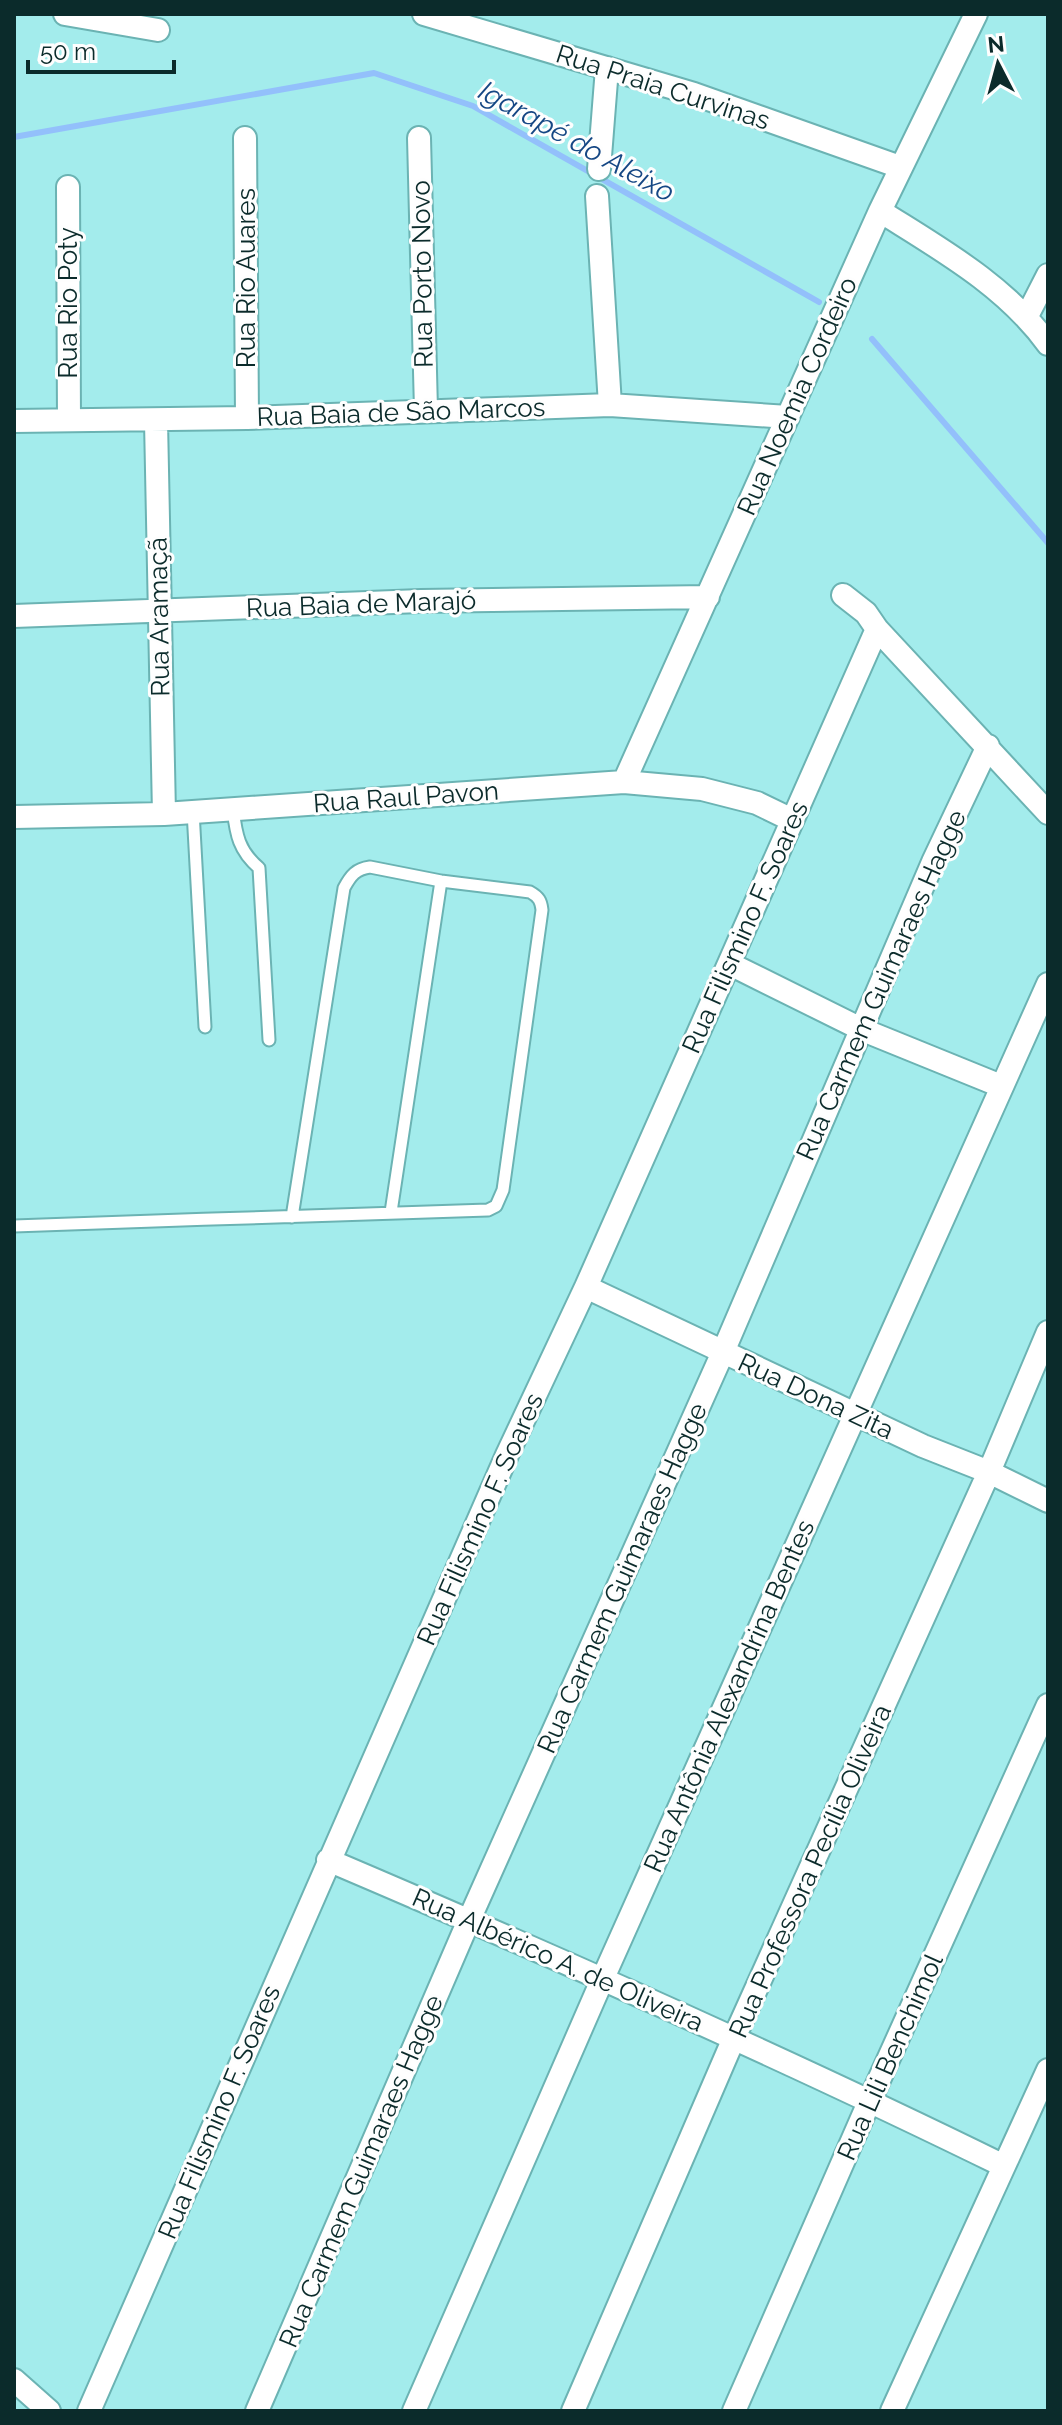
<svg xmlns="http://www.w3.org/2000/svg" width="1062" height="2425" font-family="Raleway,sans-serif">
	<rect width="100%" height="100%" fill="#a3ecec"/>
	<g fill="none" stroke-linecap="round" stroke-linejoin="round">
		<path stroke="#93c0fb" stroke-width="6" d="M14,137L374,73L473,106L819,302
			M872,339L1048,543"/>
		<defs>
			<path id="service" d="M233,809C236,835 239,851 259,868L269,1040
				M193,811L205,1027
				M391,1212L441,881
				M14,1226C172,1221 330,1214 488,1210L496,1206L503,1190L542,910C541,901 539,897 530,892L441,881L370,867C356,869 351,875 344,888L292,1217"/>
			<path id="minor" d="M65,14L158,30
				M424,14L694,94L900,167
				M245,138L247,418
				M419,138L426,410
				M599,169L607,68
				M68,187L69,420
				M597,196L610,405
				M880,211C940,249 1005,285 1048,344
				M1027,316L1048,275
				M14,421L247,418L610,405L788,417
				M156,421L164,814
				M843,595L866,613L877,629L1048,813
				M14,616L421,601L708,597
				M624,782L880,211L976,14
				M14,817L164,814L624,782L702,789L757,803L792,820
				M730,964L863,1030L1001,1086
				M586,1287L923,1446L989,1472L1048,1501
				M328,1860C556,1957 782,2057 1004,2166
				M14,2380L49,2411
				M89,2411L507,1455L586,1287L877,629
				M257,2411L469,1920L723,1352L933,862L988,746
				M414,2411L603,1978L1048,984
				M573,2411L734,2038L989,1472L1048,1332
				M734,2411L870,2100L1048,1705
				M892,2411L1048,2070"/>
		</defs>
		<use href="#service" stroke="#6bb3b3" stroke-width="15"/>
		<use href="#minor" stroke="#6bb3b3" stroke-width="26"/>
		<use href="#service" stroke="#fff" stroke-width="11"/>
		<use href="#minor" stroke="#fff" stroke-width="22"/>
	</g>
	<g text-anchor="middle" stroke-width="6" stroke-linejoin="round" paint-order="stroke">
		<g font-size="26" fill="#0b2b2b" stroke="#fefefe">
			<text transform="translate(663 87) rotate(18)" y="9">Rua Praia Curvinas</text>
			<text transform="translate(422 274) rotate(-91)" y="9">Rua Porto Novo</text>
			<text transform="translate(246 278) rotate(-90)" y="9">Rua Rio Auares</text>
			<text transform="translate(68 303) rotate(-90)" y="9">Rua Rio Poty</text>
			<text transform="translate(797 396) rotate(-66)" y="9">Rua Noemia Cordeiro</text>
			<text transform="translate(401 412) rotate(-2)" y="9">Rua Baia de São Marcos</text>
			<text transform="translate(361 604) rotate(-2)" y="9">Rua Baia de Marajó</text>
			<text transform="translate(159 617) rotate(-91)" y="9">Rua Aramaçã</text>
			<text transform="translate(406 797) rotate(-4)" y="9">Rua Raul Pavon</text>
			<text transform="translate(745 927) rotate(-66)" y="9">Rua Filismino F. Soares</text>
			<text transform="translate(881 985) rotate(-66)" y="9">Rua Carmem Guimaraes Hagge</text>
			<text transform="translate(816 1396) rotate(25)" y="9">Rua Dona Zita</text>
			<text transform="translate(480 1519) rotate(-66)" y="9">Rua Filismino F. Soares</text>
			<text transform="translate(622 1578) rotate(-66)" y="9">Rua Carmem Guimaraes Hagge</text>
			<text transform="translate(729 1696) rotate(-66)" y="9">Rua Antônia Alexandrina Bentes</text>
			<text transform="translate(810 1871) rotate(-66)" y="9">Rua Professora Pecília Oliveira</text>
			<text transform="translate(558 1960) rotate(24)" y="9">Rua Albérico A. de Oliveira</text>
			<text transform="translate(890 2057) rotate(-66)" y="9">Rua Lili Benchimol</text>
			<text transform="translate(219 2112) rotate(-67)" y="9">Rua Filismino F. Soares</text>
			<text transform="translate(361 2171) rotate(-67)" y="9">Rua Carmem Guimaraes Hagge</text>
		</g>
		<g font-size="28" font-style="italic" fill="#154784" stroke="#fefefe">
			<text transform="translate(577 141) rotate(29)" y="10">Igarapé do Aleixo</text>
		</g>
	</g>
	<rect width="1062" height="2425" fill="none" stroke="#0b2b2b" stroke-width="32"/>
	<g transform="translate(998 64) rotate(354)" stroke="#fefefe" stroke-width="6" paint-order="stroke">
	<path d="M0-6L14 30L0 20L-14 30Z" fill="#0b2b2b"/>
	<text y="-12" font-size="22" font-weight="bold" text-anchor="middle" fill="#0b2b2b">N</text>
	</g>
	<path d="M28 60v12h146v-12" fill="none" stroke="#0b2b2b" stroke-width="4"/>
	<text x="40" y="60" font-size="24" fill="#0b2b2b" stroke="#fefefe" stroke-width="6" paint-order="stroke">50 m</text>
</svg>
